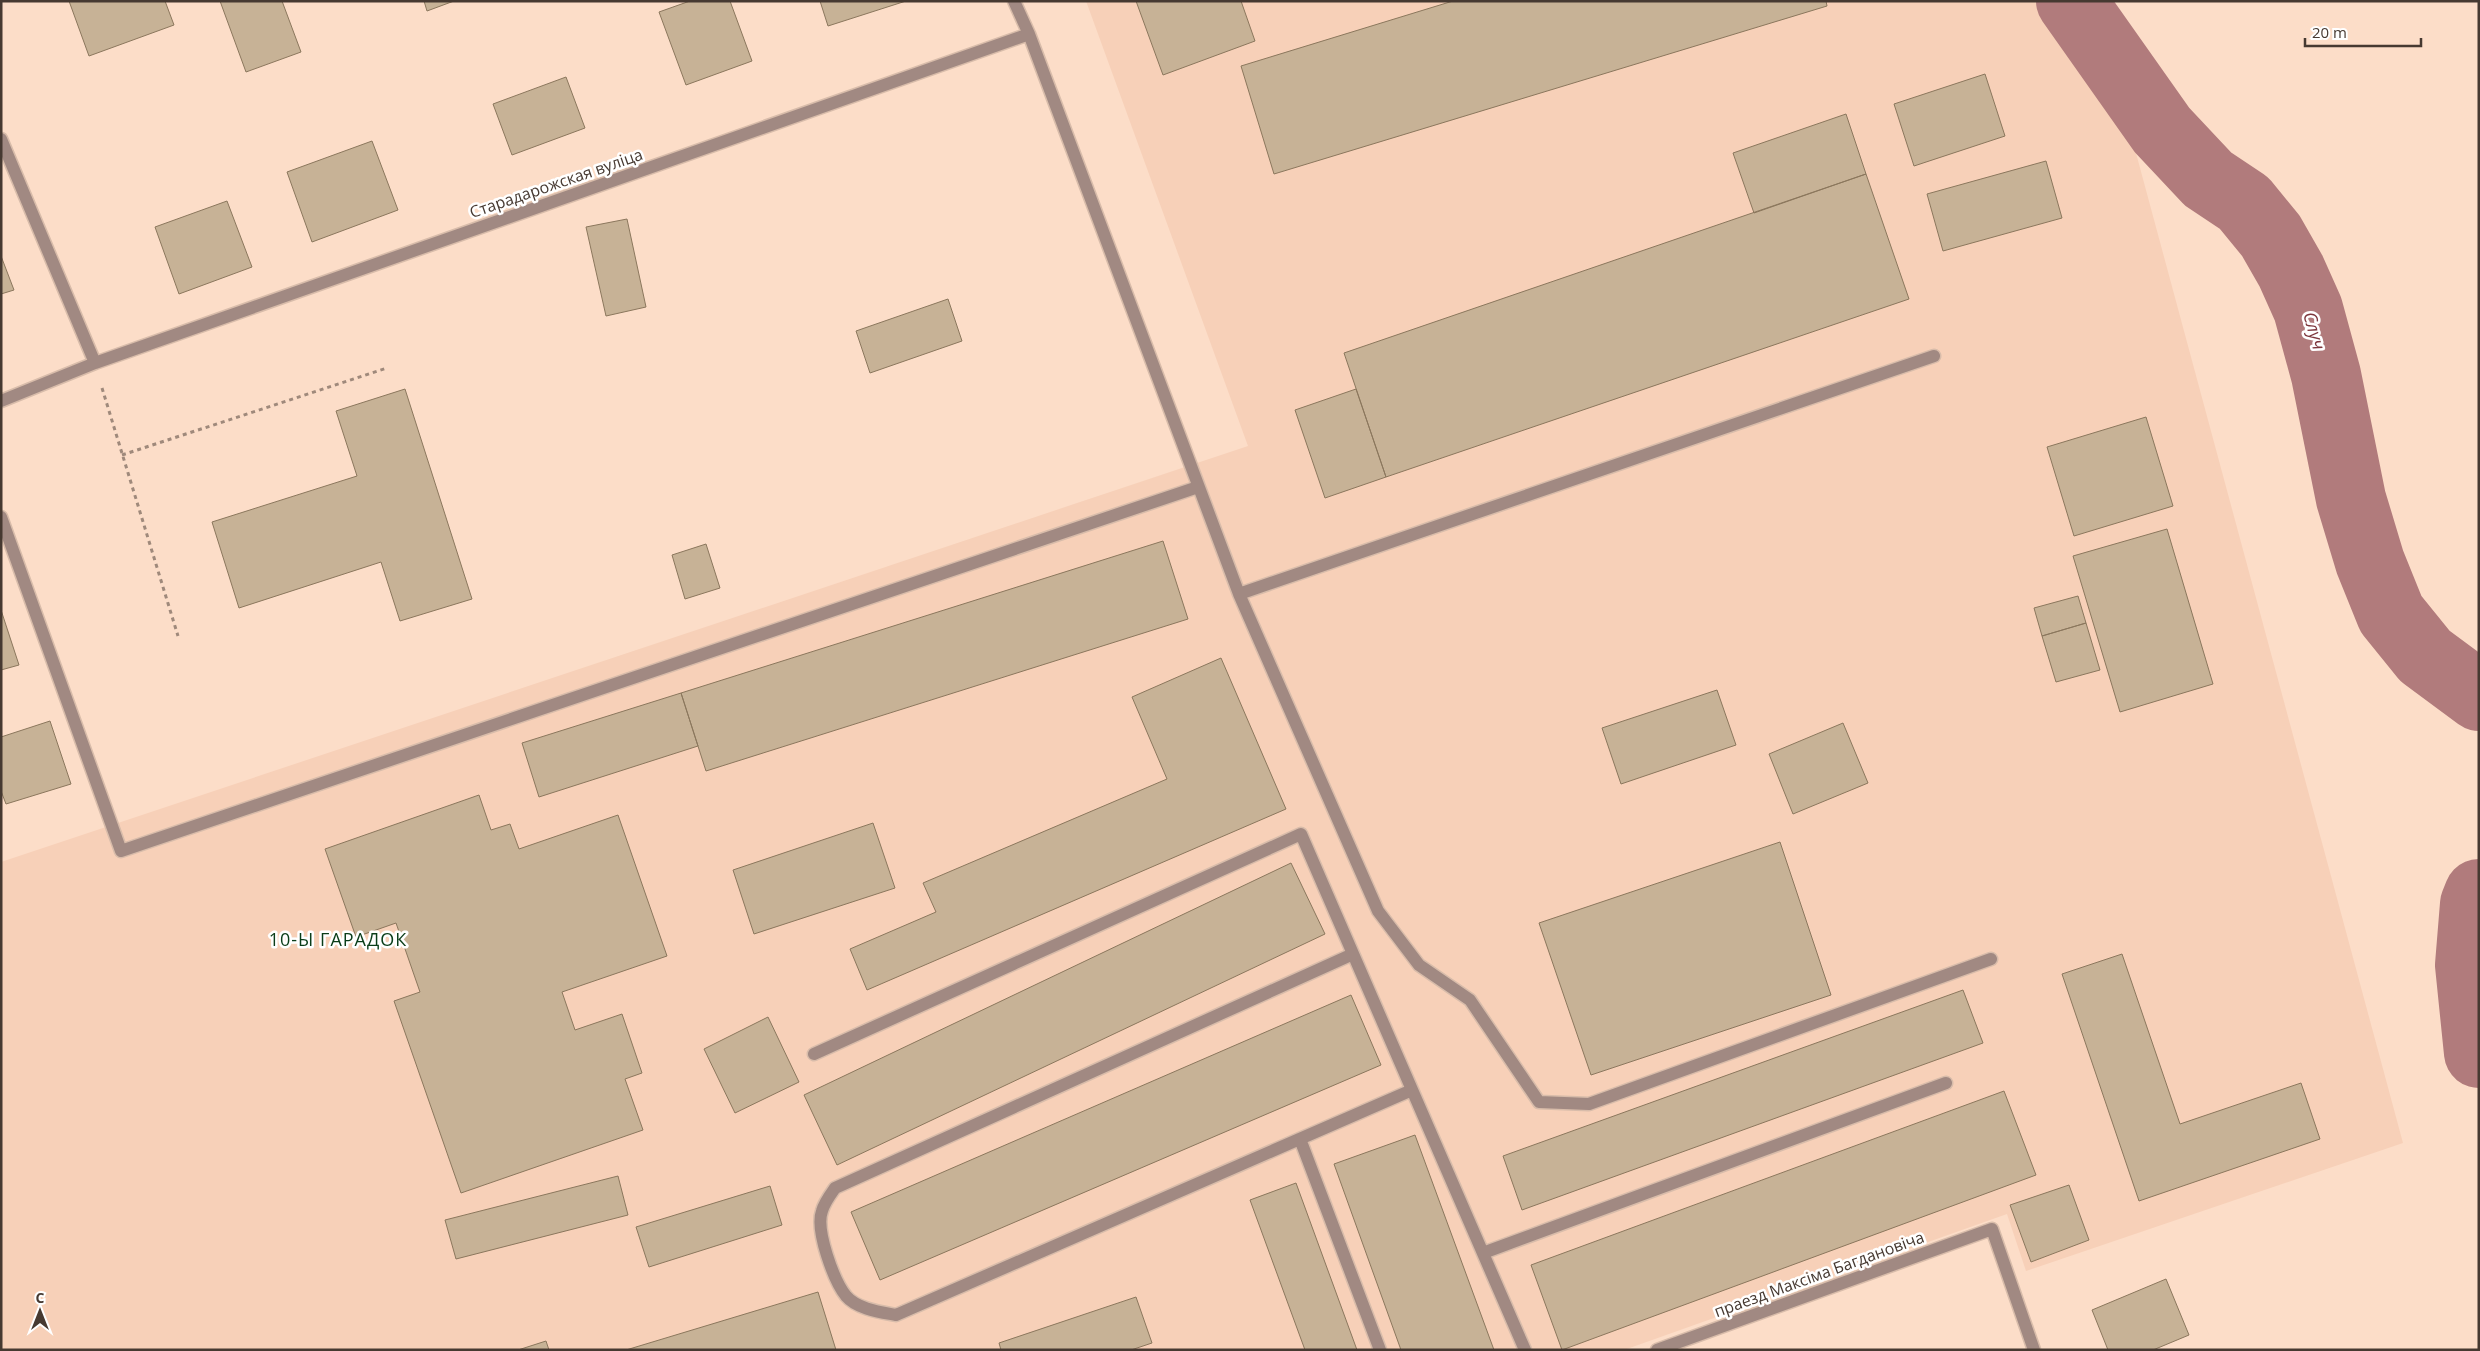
<svg xmlns="http://www.w3.org/2000/svg" width="2480" height="1351" font-family="'Open Sans',sans-serif">
	<rect width="100%" height="100%" fill="#fcddc8"/>
	<path fill="#f7d0b8" d="M1086,1H2095L2403,1143L2026,1271L2007,1214L1624,1350H1V862L1248,446Z"/>
	<g fill="none" stroke-linecap="round" stroke-linejoin="round">
		<path stroke="#b17b7c" stroke-width="70" d="M2071,1L2162,130L2208,179L2244,203L2271,236L2291,271L2308,309L2326,375L2351,499L2370,562L2391,614L2425,656L2479,696
			M2479,894L2475,904L2470,965L2479,1053"/>
	</g>
	<path fill="#c7b296" stroke="#8b775d" d="M69,1H165L174,25L89,56Z
		M220,1H282L301,52L246,72Z
		M424,1H454L427,11Z
		M690,1H730L752,61L686,85L659,12Z
		M820,1H906L828,26Z
		M1136,1H1241L1255,41L1163,75Z
		M1453,1H1826L1827,6L1274,174L1241,66Z
		M1985,74L2005,136L1914,166L1894,104Z
		M566,77L585,128L512,155L493,104Z
		M1846,114L1866,174L1754,213L1733,153Z
		M372,141L398,210L312,242L287,172Z
		M2046,161L2062,218L1943,251L1927,194Z
		M1866,174L1909,299L1386,477L1344,353Z
		M227,201L252,267L179,294L155,227Z
		M627,219L646,307L606,316L586,227Z
		M1,256L14,290L1,294Z
		M948,299L962,341L870,373L856,331Z
		M405,389L472,599L400,621L381,562L239,608L212,522L357,476L336,411Z
		M1356,389L1386,477L1325,498L1295,410Z
		M2146,417L2173,506L2074,536L2047,447Z
		M2167,529L2213,684L2120,712L2073,556Z
		M1163,541L1188,619L706,771L681,693Z
		M706,544L720,588L685,599L672,555Z
		M2078,596L2086,623L2042,636L2034,608Z
		M1,610L19,665L1,670Z
		M2086,623L2100,670L2056,682L2042,636Z
		M1221,658L1286,809L867,990L850,949L936,912L923,883L1167,779L1132,697Z
		M1717,690L1736,745L1621,784L1602,728Z
		M681,693L698,746L539,797L522,743Z
		M50,721L71,784L6,804L1,791V737Z
		M1843,723L1868,783L1793,814L1769,754Z
		M479,795L491,830L510,824L519,849L618,815L667,956L562,992L575,1030L622,1014L642,1073L625,1079L643,1130L461,1193L394,1001L420,992L396,923L356,937L325,849Z
		M873,823L895,888L754,934L733,870Z
		M1780,842L1831,995L1591,1075L1539,923Z
		M1291,863L1325,934L837,1165L804,1095Z
		M2122,954L2180,1124L2301,1083L2320,1139L2139,1201L2062,974Z
		M1963,990L1983,1043L1522,1210L1503,1156Z
		M1351,995L1381,1065L880,1280L851,1212Z
		M768,1017L799,1082L735,1113L704,1049Z
		M2004,1091L2036,1175L1562,1350L1531,1265Z
		M1415,1135L1494,1350H1401L1334,1164Z
		M618,1176L628,1215L456,1259L445,1220Z
		M1296,1183L1357,1350H1305L1250,1200Z
		M2069,1185L2089,1240L2031,1262L2010,1205Z
		M770,1186L782,1225L649,1267L636,1227Z
		M2166,1279L2189,1335L2153,1350H2108L2092,1310Z
		M818,1292L836,1350H626Z
		M1136,1297L1152,1343L1131,1350H1001L999,1343Z
		M546,1341L549,1350H518Z"/>
	<g fill="none" stroke-linecap="round" stroke-linejoin="round">
		<defs>
			<path id="minor" d="M1014,1L1029,34L1239,594L1378,911L1419,965L1470,1000L1539,1102L1589,1104L1991,959
				M1,139L95,363L1,401
				M95,363L1029,34
				M1,517L121,851L1198,487
				M1239,594L1934,356
				M1353,954L835,1188C830,1195 824,1203 822,1211C815,1230 834,1281 846,1296C857,1309 880,1312 896,1315L1412,1090
				M814,1054L1301,834L1525,1350
				M1300,1139L1380,1350
				M1483,1253L1946,1083
				M1657,1350L1992,1229L2034,1350"/>
		</defs>
		<use href="#minor" stroke="#d8bcaa" stroke-width="15"/>
		<path stroke="#9f897b" stroke-width="3" stroke-dasharray="4 4" stroke-linecap="butt" d="M102,388L178,636
			M122,455L387,368"/>
		<use href="#minor" stroke="#a18982" stroke-width="12"/>
	</g>
	<g text-anchor="middle" stroke-width="5" stroke-linejoin="round" paint-order="stroke">
		<g font-size="16" fill="#463931" stroke="#fff">
			<text transform="translate(556 183) rotate(-19)" y="6">Старадарожская вуліца</text>
			<text transform="translate(1819 1274) rotate(-20)" y="6">праезд Максіма Багдановіча</text>
		</g>
		<g font-size="18" font-style="italic" fill="#7e373d" stroke="#fff">
			<text transform="translate(2314 331) rotate(74)" y="6">Случ</text>
		</g>
		<g font-size="18" letter-spacing="1" fill="#0a3d19" stroke="#fff">
			<text x="338" y="946">10-Ы ГАРАДОК</text>
		</g>
	</g>
	<rect width="2480" height="1351" fill="none" stroke="#463931" stroke-width="5"/>
	<g transform="translate(40 1311)" stroke="#ffffff" stroke-width="4" paint-order="stroke">
	<path d="M0-4L9 19L0 12L-9 19Z" fill="#463931"/>
	<text y="-8" font-size="14" font-weight="bold" text-anchor="middle" fill="#463931">С</text>
	</g>
	<path d="M2305 38v8h116v-8" fill="none" stroke="#463931" stroke-width="2.5"/>
	<text x="2312" y="38" font-size="15" fill="#463931" stroke="#ffffff" stroke-width="4" paint-order="stroke">20 m</text>
</svg>
